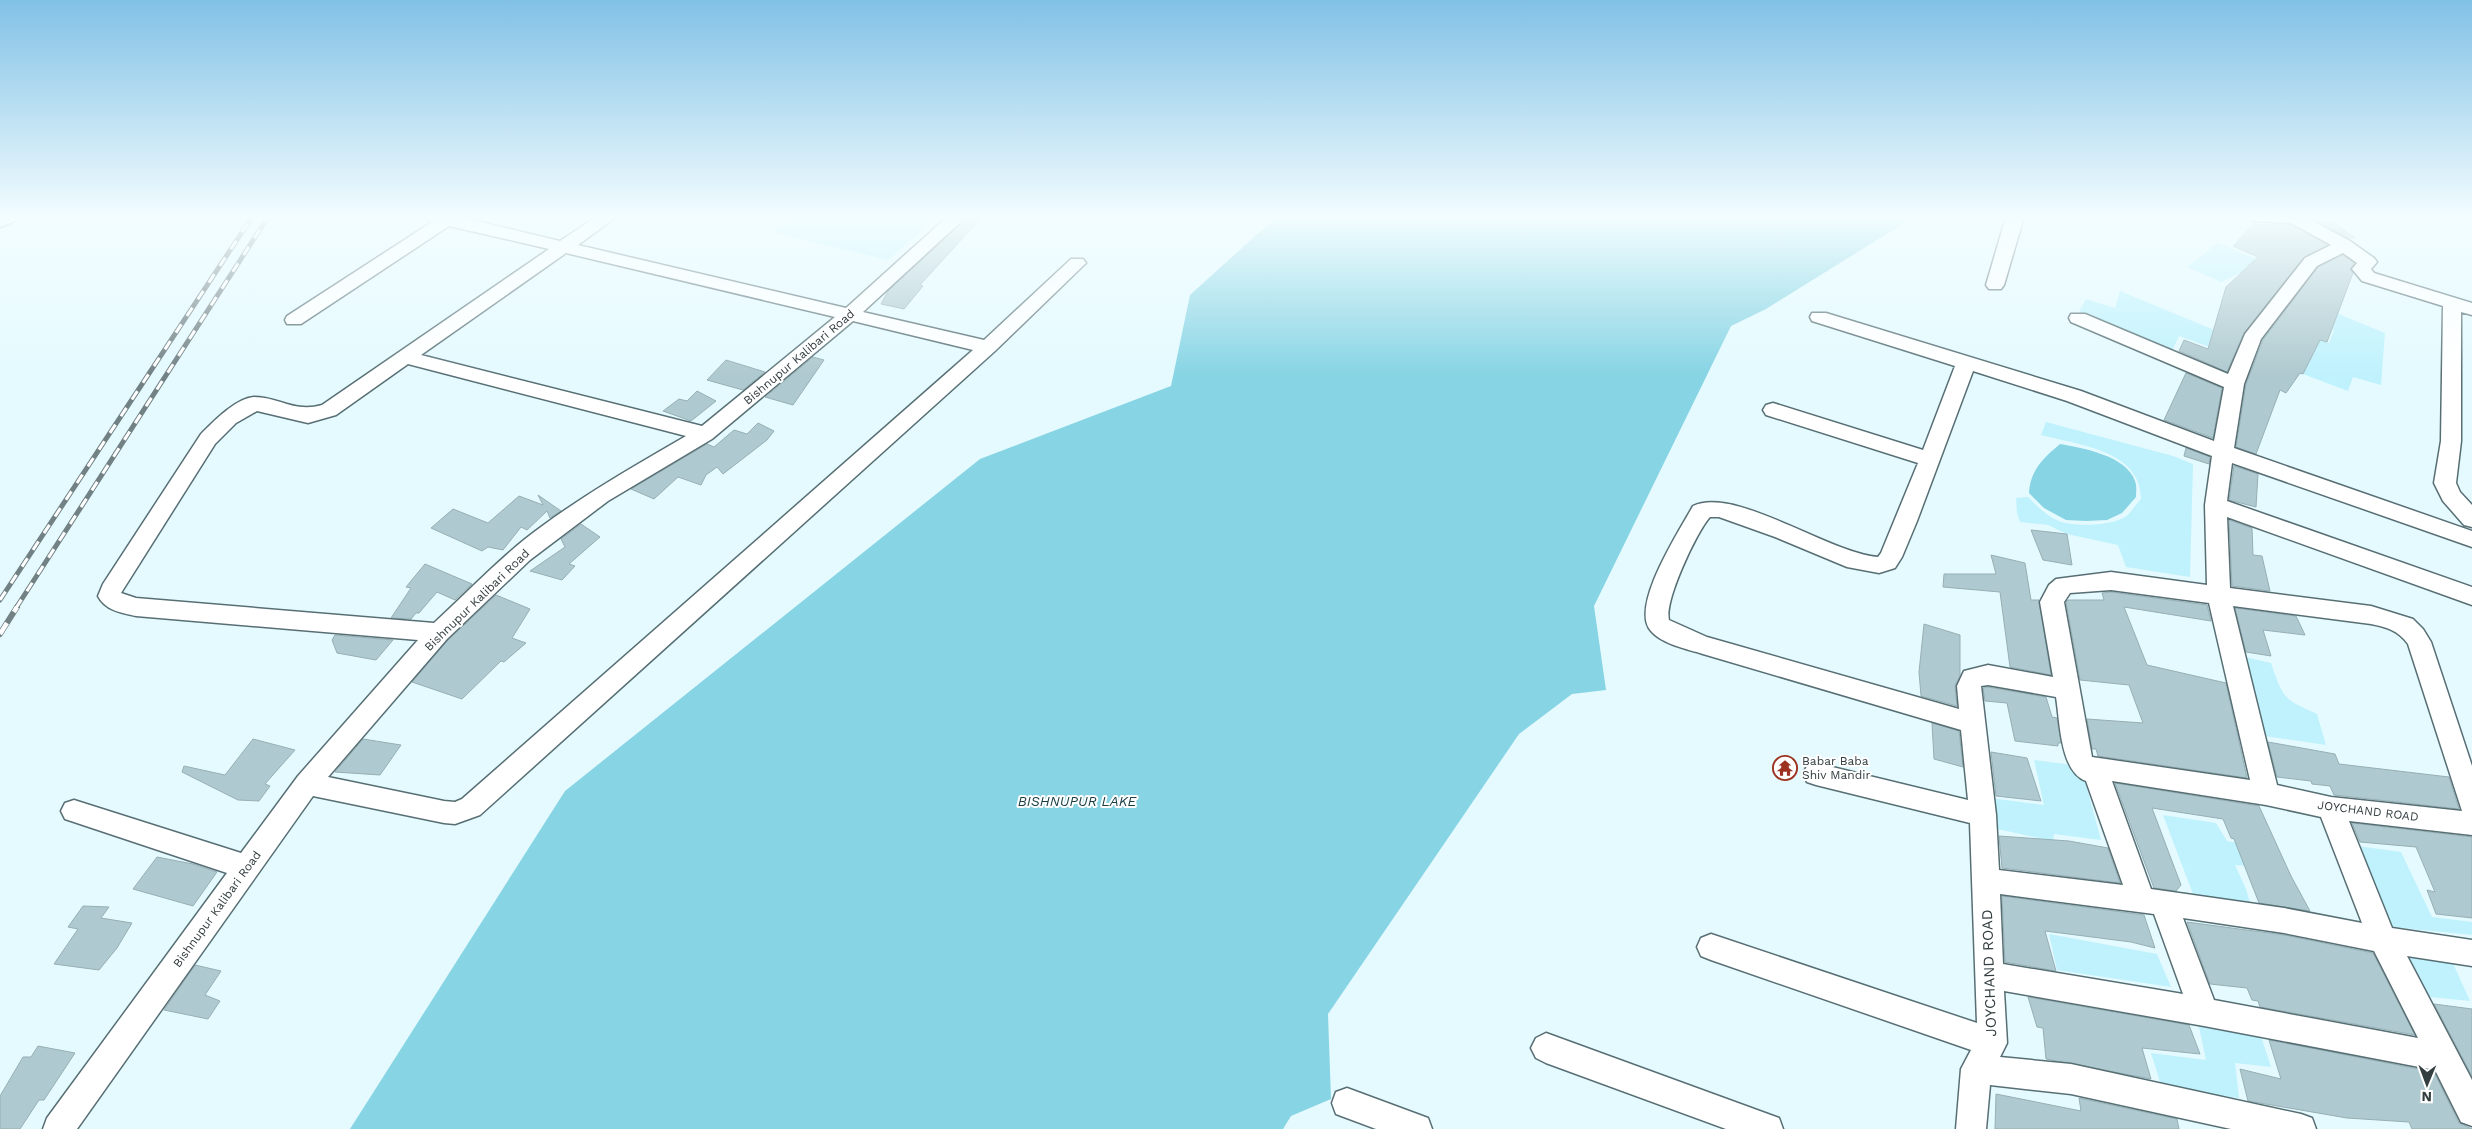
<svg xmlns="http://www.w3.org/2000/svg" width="2472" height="1129" font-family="'Work Sans',sans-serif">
	<rect width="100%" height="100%" fill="#e4faff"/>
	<path fill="#bff2fd" d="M791,217H937L888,260L772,232Z
		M2218,243L2280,269L2270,286L2240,273L2221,282L2187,267Z
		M2120,291L2241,341L2234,356L2179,336L2171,353L2079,312L2086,299L2115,308Z
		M2292,295L2385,333L2381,385L2353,377L2348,391L2303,374L2310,360L2260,340L2269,323L2329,343L2334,330L2282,310Z
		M2046,422L2173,456L2193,464L2190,577L2126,567L2118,545L2067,534L2048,525L2020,522L2017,513L2016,498L2028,497C2037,506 2046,516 2059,521C2074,527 2111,526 2125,517C2131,513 2136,504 2141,499C2141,450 2078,445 2041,435Z
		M2236,655L2271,663C2283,698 2283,699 2317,714L2326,745L2258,735Z
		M2034,760L2081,766L2101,840L2054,834L2053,841L1979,825L1975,796L2044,805Z
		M2163,815L2216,823L2227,841L2275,849L2282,868L2235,865L2246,889L2250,903L2193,894Z
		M2343,844L2401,852L2432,917L2472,922V935L2382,926Z
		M2049,934L2157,954L2171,987L2057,970Z
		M2397,953L2452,961L2470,1001L2421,996Z
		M2210,1020L2256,1021L2271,1067L2235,1063L2239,1098L2162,1088L2151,1053L2206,1060L2199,1027Z"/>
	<path fill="#87d4e4" d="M1276,217H1914L1766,309L1731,326L1594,606L1606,690L1572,694L1519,734L1328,1014L1331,1099L1291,1116L1283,1129H350L565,791L980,459L1171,386L1190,295Z
		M2060,444C2083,448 2127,456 2135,481C2137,486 2136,492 2136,497L2122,513L2107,520L2086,521L2066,520L2044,508L2029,493C2030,471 2043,458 2060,444Z"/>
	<path fill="#aec9cf" stroke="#96afb5" d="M968,217H982L920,285L923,286L904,309L881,304L888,291Z
		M2331,221L2355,238H2349L2318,222Z
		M2254,224L2290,225L2327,245L2304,257L2244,333L2227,372L2179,351L2184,340L2208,349L2226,287L2258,257L2233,246Z
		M2343,255L2354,263L2350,269L2353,273L2327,342L2320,340L2303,374L2300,373L2286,393L2280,390L2256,454L2236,447L2246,384L2263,340L2318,267Z
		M813,357L824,360L793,405L765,397Z
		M726,360L765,372L743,390L707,380Z
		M2186,373L2222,388L2213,438L2164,420Z
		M697,391L716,401L691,421L663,411L679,399L687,401Z
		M758,423L774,431L767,440L723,474L717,467L706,475L701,485L678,477L654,499L631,489L707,444L714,447L734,430L747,434Z
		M2186,448L2210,457L2209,464L2184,456Z
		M2234,466L2258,474L2256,507L2229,500Z
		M538,495L561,511L550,518L547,511L527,530L521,527L503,550L488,547L482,551L431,528L453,509L488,523L519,496L543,505Z
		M2229,520L2252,528L2253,555L2262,556L2270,591L2232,586Z
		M581,524L600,537L569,564L575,566L562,580L530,571L565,547L561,539Z
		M2031,530L2067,534L2072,565L2043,560Z
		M1991,555L2025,563L2031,600H2039L2051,675L2010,667L2000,592L1943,587L1944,574H1996Z
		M425,564L472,584L455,600L437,592L419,613H416L411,619L391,618L411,588L406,587Z
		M2111,592L2207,605L2211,621L2124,607L2147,665L2226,683L2247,778L2098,756L2096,749H2092L2087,719L2143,723L2129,685L2080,680L2066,602L2068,600H2104L2102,593Z
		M496,595L530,609L512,638L526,643L504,662L501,661L462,699L412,682L448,640Z
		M2235,608L2296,616L2305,635L2263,630L2271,656L2246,652Z
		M1924,624L1960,635V676L1955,686L1957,706L1921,696L1919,672Z
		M335,635L393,640L376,660L337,653L332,640Z
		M1988,687L2046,697L2052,717L2057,718L2061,743H2058V746L2015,741L2007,703L1985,701L1983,688Z
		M1932,723L1959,731L1963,767L1934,759Z
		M253,739L295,750L265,784L270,786L259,801L238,800L182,772L184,766L225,775Z
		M363,739L401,745L380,775L335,772Z
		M2268,742L2335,754L2339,764L2449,777L2459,809L2334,795L2330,786L2312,784L2311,781L2277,777Z
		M1991,752L2027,758L2041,801L1996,796Z
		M2115,783L2259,806L2291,876L2310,911L2259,903L2234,839L2231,838L2223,819L2152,808L2181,885L2176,891L2154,888Z
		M2352,823L2472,837V918L2436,914L2427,890L2435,892L2416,847L2360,842Z
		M1999,836L2069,841L2108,848L2120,883L2002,868Z
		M157,857L193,864L217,872L193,906L133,889Z
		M2002,896L2144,915L2155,948L2131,942L2045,931L2056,971L2005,962Z
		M83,906L109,907L101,918L132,923L117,948L99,970L54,964L78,929L68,927Z
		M2187,922L2284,935L2373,953L2415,1035L2260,1007L2258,1001L2252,1000L2247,988L2210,984Z
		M195,965L221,971L205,995L220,1001L208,1019L164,1010Z
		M2028,997L2189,1025L2200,1054L2142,1048L2151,1079L2046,1059L2043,1028L2037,1027Z
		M2434,1004L2472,1009V1076Z
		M2269,1040L2434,1072L2459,1123L2472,1129H2412L2409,1122L2347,1118L2248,1101L2240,1069L2281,1079Z
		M38,1046L75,1053L44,1100H39L20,1129H0V1096L23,1057H31Z
		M1996,1094L2081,1111L2079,1098L2177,1119L2179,1129H1995Z"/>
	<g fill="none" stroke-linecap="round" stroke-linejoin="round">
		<defs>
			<path id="minor" d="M0,217H18L15,221L0,227Z
				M425,217H460L560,241L596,217H616L578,245L846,308L947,217H966L863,312L984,340L1071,259H1083L1086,263L995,351L480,815L455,824L444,823L313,796L77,1129H43L47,1118L227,873L65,819L61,811L65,803L74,800L241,853L298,776L418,640L136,616C121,613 105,610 98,596L103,584L201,434C213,422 236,398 254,397C279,397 294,413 322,405L549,249L449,226L301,324H287L285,320L287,316L432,222ZM566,253L835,317L702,426L421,355ZM853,321L973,350L462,799L455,802L444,801L328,777L447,639L530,560L608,501L712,439ZM408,364L686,436C636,465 587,493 541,527C502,555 469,591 434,623L136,598L121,593L215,444L236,423L257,411L308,423L336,415Z
				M2006,217H2024L2004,285L2001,289H1989L1986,285Z
				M2250,217H2313L2311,220L2350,241L2374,258L2377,262L2371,269L2374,273L2472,303V315L2461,312V441L2456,483L2460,492L2472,505V527L2464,525L2443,501L2434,483L2441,441L2443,306L2362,281L2352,269L2357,263L2343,253L2317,266L2261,339L2244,384L2234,448L2472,531V547L2232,463L2227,501L2472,587V605L2227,517L2230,588L2371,606L2413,619L2423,629L2431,642L2472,766V835L2349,821L2392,928L2472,940V966L2407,956L2472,1080V1126L2461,1122L2435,1070L2204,1026L2004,991L2007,1043L2000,1057L2071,1064L2301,1114L2312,1118L2316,1129H2231L2071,1094L1990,1085L1986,1129H1956L1961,1069L1971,1050L1711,960L1701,956L1697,947L1701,938L1711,934L1977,1023L1970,823L1816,785L1807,782L1803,774L1807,766L1816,763L1968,800L1961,730L1703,654C1687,649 1662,644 1651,631C1629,607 1680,530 1693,506C1735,486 1829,553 1878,557L1881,553L1918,463L1766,415L1763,410L1766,405L1773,403L1923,450L1955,366L1812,321L1810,317L1812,313H1826L2081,391L2214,441L2224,387L2071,322L2069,318L2071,314H2085L2228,374L2245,334L2305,258L2331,245L2291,223L2253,221ZM1973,371L2067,401L2212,456L2205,505L2207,585L2111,572L2056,579L2049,585L2040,602L2053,677L1988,665L1964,671L1957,686L1959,709L1707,637L1669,620C1664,601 1697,531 1710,517H1719L1775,537L1847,567L1879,573L1895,568L1902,557L1917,521ZM2111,590L2209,603L2250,780L2092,757L2064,602L2070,593ZM2233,606L2371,624C2386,627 2398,630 2408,644L2462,811L2331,797L2277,785ZM1988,685L2056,697C2060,721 2060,772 2086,781L2123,885L1999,870L1996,815L1981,686ZM2112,781L2266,805L2321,817L2362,923L2284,908L2151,889ZM2000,894L2154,914L2183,994L2003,964ZM2183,918L2284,933L2374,951L2418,1038L2214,1000Z
				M1546,1033L1768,1114L1779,1118L1783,1129H1726L1546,1063L1536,1058L1531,1048L1536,1038Z
				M1347,1088L1428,1118L1432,1129H1376L1336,1114L1332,1103L1336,1092Z"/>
		</defs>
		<use href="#minor" stroke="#576f74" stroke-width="3"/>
		<use href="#minor" fill="#fff" fill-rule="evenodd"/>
		<defs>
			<path id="rail-far1" d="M0,600L252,217
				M16,608L268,217"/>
			<path id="rail" d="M0,634L17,607"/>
		</defs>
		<use href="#rail-far1" stroke="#728184" stroke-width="5"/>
		<use href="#rail" stroke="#728184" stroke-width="6"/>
		<use href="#rail-far1" stroke="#fff" stroke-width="3" stroke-dasharray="10" stroke-linecap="butt"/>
		<use href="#rail" stroke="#fff" stroke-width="4.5" stroke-dasharray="13" stroke-linecap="butt"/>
	</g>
	<linearGradient id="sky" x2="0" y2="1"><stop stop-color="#81c1e6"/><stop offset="0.58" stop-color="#f3fdff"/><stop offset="1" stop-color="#f3fdff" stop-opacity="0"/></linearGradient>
	<rect width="2472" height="375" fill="url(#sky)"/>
	<defs>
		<symbol id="temple-ring" viewBox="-11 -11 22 22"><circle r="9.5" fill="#fff" stroke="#9c321f" stroke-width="1.5"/><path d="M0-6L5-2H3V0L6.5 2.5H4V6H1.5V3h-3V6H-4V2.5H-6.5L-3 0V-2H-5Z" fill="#9c321f"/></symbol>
	</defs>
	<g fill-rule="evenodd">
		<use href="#temple-ring" x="1771" y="754" width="28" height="28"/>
	</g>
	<g text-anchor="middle" stroke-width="4" stroke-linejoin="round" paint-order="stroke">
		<g font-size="12" fill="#333e40" stroke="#fff">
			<text transform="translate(799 357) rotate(-40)" y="4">Bishnupur Kalibari Road</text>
			<text transform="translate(477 600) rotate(-44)" y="4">Bishnupur Kalibari Road</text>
			<text transform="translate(2368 811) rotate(7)" y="4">JOYCHAND ROAD</text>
			<text transform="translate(217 909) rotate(-54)" y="4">Bishnupur Kalibari Road</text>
		</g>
		<g font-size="12" fill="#333e40" stroke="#fff" text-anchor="start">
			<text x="1802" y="765">Babar Baba<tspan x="1802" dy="14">Shiv Mandir</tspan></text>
		</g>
		<g font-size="14" font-style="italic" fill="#183d44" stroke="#fff">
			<text x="1077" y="806">BISHNUPUR LAKE</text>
		</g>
		<g font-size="15" fill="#333e40" stroke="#fff">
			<text transform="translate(1989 973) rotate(-92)" y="5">JOYCHAND ROAD</text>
		</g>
	</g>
	<g transform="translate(2427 1084) rotate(181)" stroke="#ffffff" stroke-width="4" paint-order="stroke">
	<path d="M0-4L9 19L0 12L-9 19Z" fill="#333e40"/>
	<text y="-8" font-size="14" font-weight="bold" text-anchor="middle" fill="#333e40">N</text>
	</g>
</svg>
